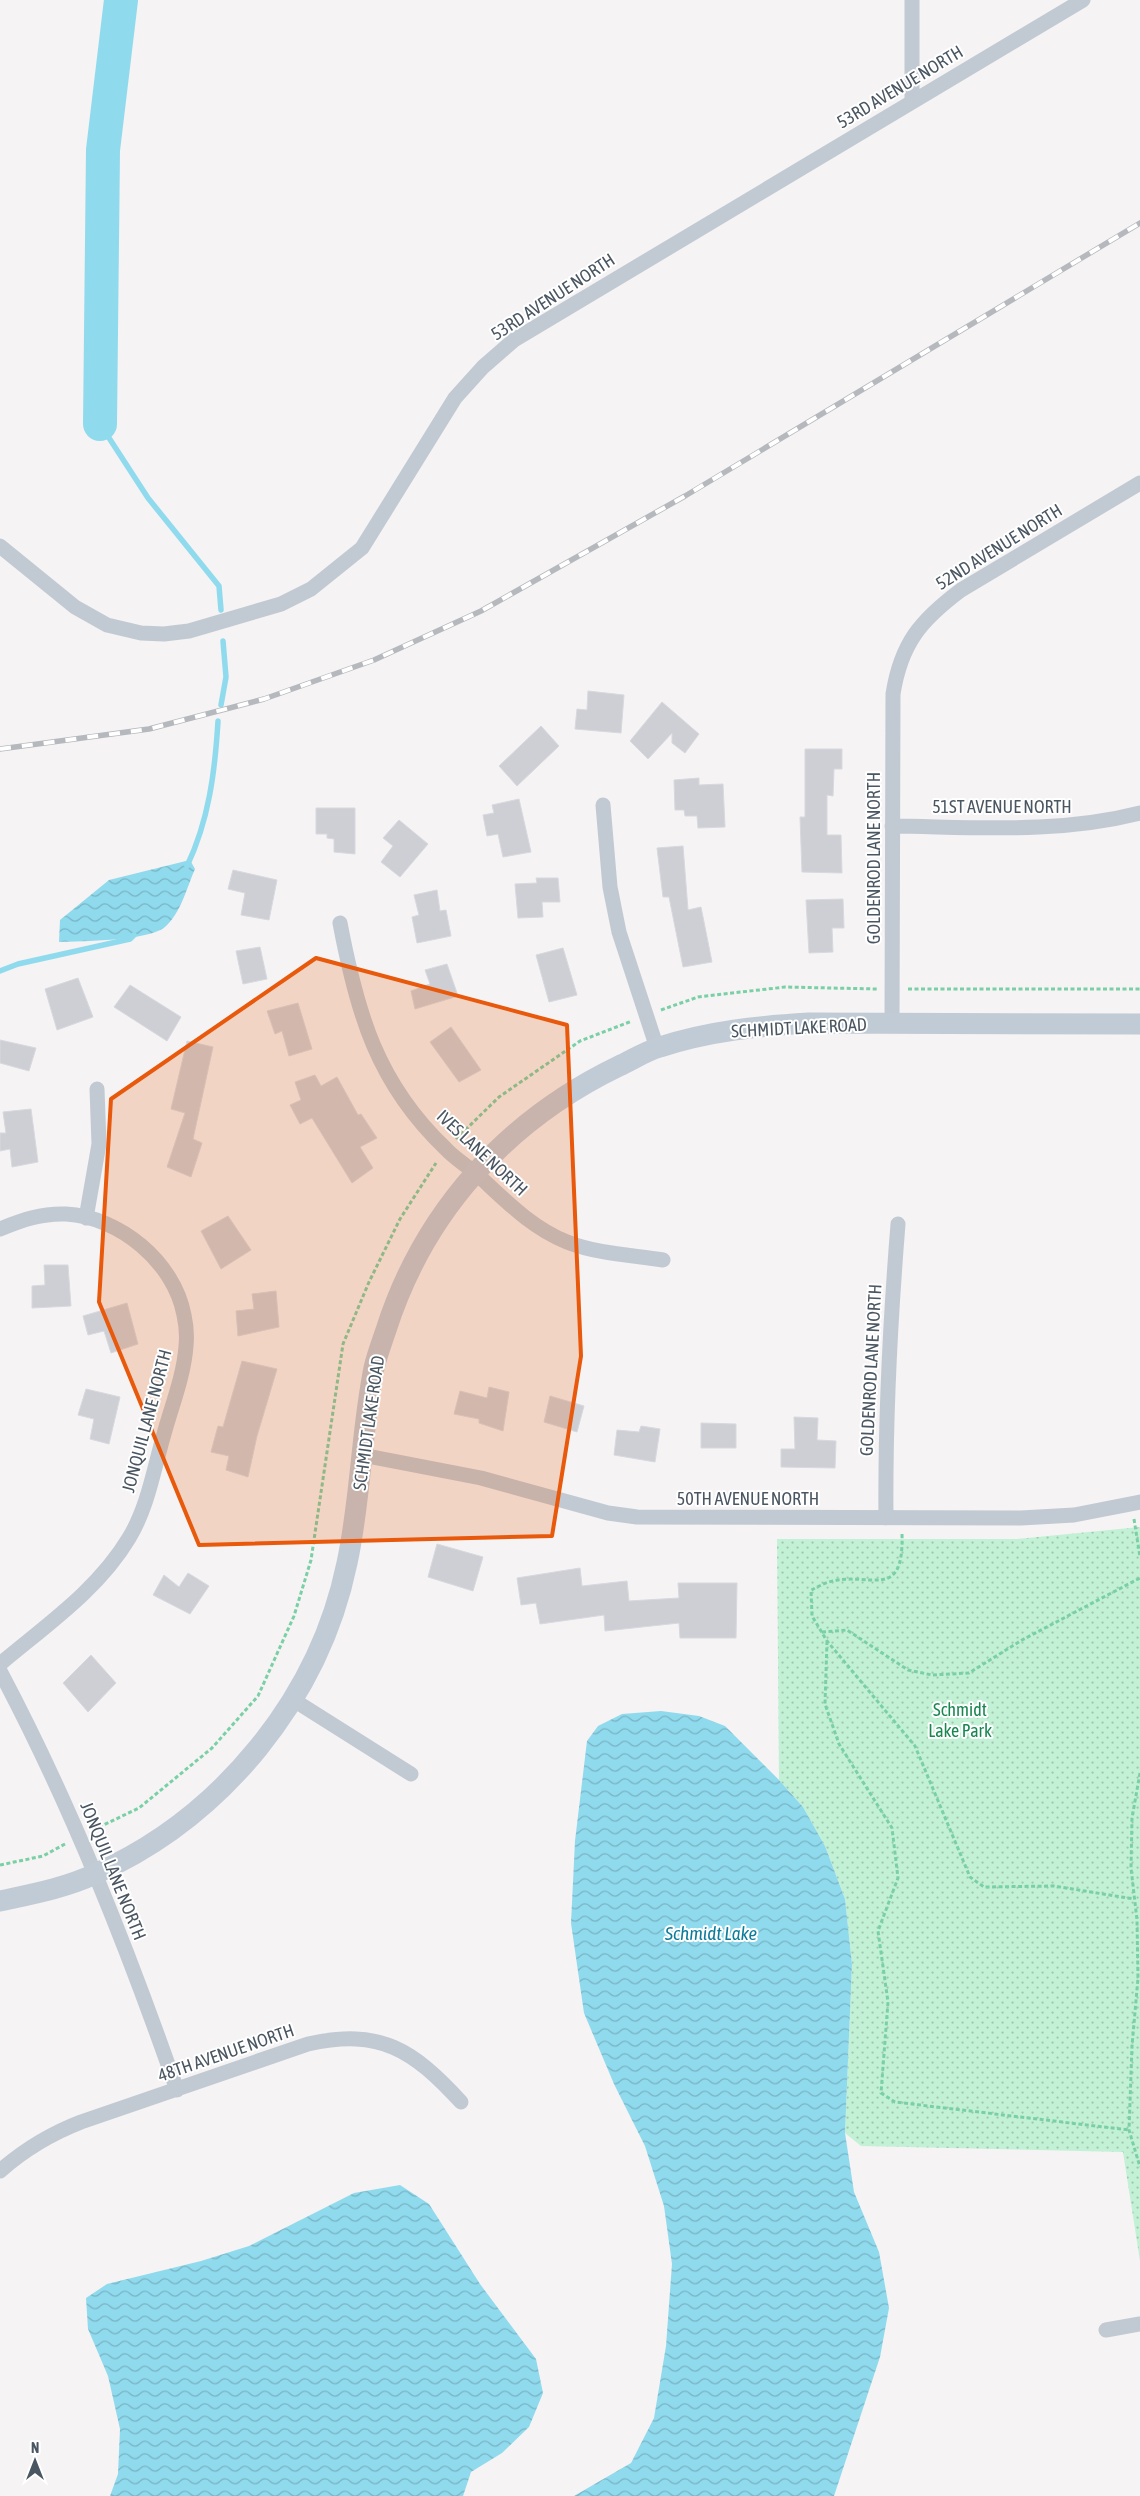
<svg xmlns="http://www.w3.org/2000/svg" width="1140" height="2496" font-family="'Asap Condensed',sans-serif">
	<defs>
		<pattern id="park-dots" width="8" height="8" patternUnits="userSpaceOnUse" patternTransform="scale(1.25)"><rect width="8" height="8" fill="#c3f1d5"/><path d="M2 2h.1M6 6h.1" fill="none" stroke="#a0c6b0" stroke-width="1.8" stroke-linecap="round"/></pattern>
		<pattern id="water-waves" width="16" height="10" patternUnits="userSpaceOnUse" patternTransform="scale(1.25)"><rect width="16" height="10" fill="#90daee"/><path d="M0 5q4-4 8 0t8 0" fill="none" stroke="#78b4c4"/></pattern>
	</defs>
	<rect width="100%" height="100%" fill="#f5f3f3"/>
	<path fill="url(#park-dots)" d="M1140,1527V2261L1123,2152L861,2146L845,2133L852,1964L845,1899L825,1846L803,1807L779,1780L777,1539H1017Z"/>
	<path fill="url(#water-waves)" d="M190,860L195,869C187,887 181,913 165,927C149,941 81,941 59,942L60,920L109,880Z
		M661,1711L699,1716L725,1726L779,1780L803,1807L825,1846L845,1899L852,1964L845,2133L854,2192L879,2252L889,2308L880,2357L834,2496H574L631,2463L654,2418L666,2346L672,2264L664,2206L645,2146L614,2084L584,2013L571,1923L575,1841L587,1741L598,1726L622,1714Z
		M400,2185L429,2204L480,2284L536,2359L543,2393L529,2427L502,2453L471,2472L463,2496H110L118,2474L120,2429L108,2376L88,2329L86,2298L107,2284L201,2261L249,2246L354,2193Z"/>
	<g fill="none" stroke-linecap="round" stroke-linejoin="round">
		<path stroke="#90daee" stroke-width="5.5" d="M100,424L148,498L219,586L221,610
			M221,705L226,677L223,641
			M187,866C209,820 215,771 218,721
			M0,971L18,964L130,939L134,935"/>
		<path stroke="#90daee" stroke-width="34" d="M100,424L103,150L121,0"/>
	</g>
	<path fill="#cdcfd5" stroke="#d7d9de" d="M588,691L624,695L621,733L575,729L577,709L587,710Z
		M662,702L699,734L685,753L672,743V733L648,759L630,741Z
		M541,726L559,746L517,786L499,766Z
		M805,749H842V769H834L833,796L827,795V835H841L842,873L802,872L800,817H805Z
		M699,778V785L723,784L725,827L698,828L697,816H685L684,810H675L674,780Z
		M519,799L531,852L503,857L498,834L487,836L483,815L494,813L492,805Z
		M316,808H355V854L334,852V839L327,838V834H316Z
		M399,820L428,844L400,877L381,862L393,846L383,838Z
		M683,846L688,910L701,907L712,962L683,967L669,897H663L657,848Z
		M233,870L277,880L269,920L241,915L245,893L228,889Z
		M536,878H558L560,902H542L543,917L518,918L515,884L537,883Z
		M437,890L440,911L446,910L451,936L417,943L412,917L419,915L414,895Z
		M843,899L844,928H832L833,952L809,953L806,900Z
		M260,947L267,979L243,984L236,951Z
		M563,948L577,995L549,1002L536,955Z
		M447,964L458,996L415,1009L411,991L430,984L425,970Z
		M78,978L93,1017L57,1030L45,989Z
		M130,985L181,1017L167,1041L114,1007Z
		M298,1003L312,1049L289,1056L282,1031L275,1034L267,1011Z
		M451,1027L481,1070L459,1082L430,1042Z
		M0,1040L36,1048L29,1071L0,1063Z
		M187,1041L213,1047L193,1139L202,1143L191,1177L167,1167L185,1113L171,1109Z
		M315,1075L321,1086L337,1077L358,1115L361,1114L377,1138L360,1147L373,1168L352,1183L312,1118L300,1124L290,1105L301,1100L295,1082Z
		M31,1109L38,1162L12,1167L10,1149L0,1151V1133H6L3,1112Z
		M228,1216L251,1250L221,1269L201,1231Z
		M44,1265H68L71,1306L32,1308V1286L45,1285Z
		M276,1291L279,1327L238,1336L236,1311L254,1309L252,1294Z
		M127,1303L138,1344L111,1353L104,1331L88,1335L83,1316Z
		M242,1361L277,1369L257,1436L248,1477L226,1470L229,1456L211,1452L218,1426L223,1427Z
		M489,1387L509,1392L503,1431L479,1423V1419L454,1414L460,1391L487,1398Z
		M86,1389L120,1397L109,1444L90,1439L94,1419L78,1415Z
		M550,1396L584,1406L577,1432L544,1422Z
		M794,1417L818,1418L817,1440L836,1441L835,1468L781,1467V1449H795Z
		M701,1423L736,1424V1448H701Z
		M641,1426L660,1429L655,1462L614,1455L617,1430L639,1432Z
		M437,1544L483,1557L473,1591L428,1577Z
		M580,1568L582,1586L627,1581L629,1601L679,1598L678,1583H737L736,1638H680L679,1623L605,1631L604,1615L540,1624L536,1603L521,1605L517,1578Z
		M188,1573L209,1586L190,1614L153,1595L164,1575L179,1587Z
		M91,1655L116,1683L88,1712L63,1683Z"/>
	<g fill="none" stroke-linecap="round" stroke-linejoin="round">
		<path stroke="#7ad0a6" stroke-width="3" stroke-dasharray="4 2.5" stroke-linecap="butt" d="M908,989H1140
			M661,1010L698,997L785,987L877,989
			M456,1139L499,1097L580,1041L632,1021
			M1134,1519L1140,1557
			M902,1534C904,1604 869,1570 829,1582C822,1584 816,1588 811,1590L812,1616L827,1641L915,1746L970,1877L984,1887L1054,1886L1134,1899
			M822,1632L847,1630L908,1670L932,1675L969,1673L1022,1640L1140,1578
			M827,1641L825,1704L839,1744L892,1828L898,1878L878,1931L888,2002L881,2093L895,2102L1129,2130
			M1140,1773L1132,1818L1131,1868L1137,1920L1138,1978L1132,2046L1129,2130L1140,2167
			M93,1830L139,1808L212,1748L258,1696L294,1616L311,1560L343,1344L369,1282L400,1219L436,1163
			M0,1865L43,1856L65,1844"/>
		<path stroke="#c1cad2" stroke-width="15" d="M912,0V102
			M0,546L75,607L107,625L141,633L164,634L189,631L281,604L311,589L362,548L455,398L483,367L514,340L1083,0
			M603,805L610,887L619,932L657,1048
			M892,826C976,827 1058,834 1140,813
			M340,923C357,1013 377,1083 445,1148C455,1159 469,1167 480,1177C507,1202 532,1228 567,1242C598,1254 631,1255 663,1260
			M892,1023L893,694C901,643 921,620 961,590L1140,483
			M86,1218L99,1144L97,1089
			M0,1229C22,1220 42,1213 66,1214C120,1217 174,1262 184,1315C186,1324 187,1336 186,1346C184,1375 172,1405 164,1434C154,1468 148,1507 129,1538C98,1590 45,1626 0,1664
			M362,1455L481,1478L608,1513L637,1517L1021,1518L1074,1515L1140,1502
			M886,1518C885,1419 890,1324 898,1224
			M0,1671C71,1805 127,1947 177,2090
			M292,1699L411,1774
			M0,2171C25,2149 50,2134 81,2122L308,2044C381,2028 413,2050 461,2102
			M1106,2330L1140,2324"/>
		<path stroke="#c1cbd6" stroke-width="21" d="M0,1901C32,1894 65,1888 95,1874C221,1818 319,1699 347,1563C361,1499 361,1432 374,1368C377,1355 382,1342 386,1330C424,1211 507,1120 619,1066C632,1060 646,1051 660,1047C709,1031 759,1026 809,1023L1140,1024"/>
		<defs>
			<path id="rail" d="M0,749L149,729L264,699L374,660L481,611L685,496L1140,223"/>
		</defs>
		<use href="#rail" stroke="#b5b8bd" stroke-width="5.5"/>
		<use href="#rail" stroke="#fff" stroke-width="4" stroke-dasharray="11" stroke-linecap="butt"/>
	</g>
	<path fill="#e8590c" fill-opacity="0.2" stroke="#e8590c" stroke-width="4" stroke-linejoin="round" d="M316,958L567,1025L581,1356L552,1536L199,1545L99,1302L111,1099Z"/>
	<g text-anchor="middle" stroke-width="4" stroke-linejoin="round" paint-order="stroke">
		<g font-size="18" fill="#4a5661" stroke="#fff">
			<text transform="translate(900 87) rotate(-31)" y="6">53RD AVENUE NORTH</text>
			<text transform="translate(553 297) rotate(-33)" y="6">53RD AVENUE NORTH</text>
			<text transform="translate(999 547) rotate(-32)" y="6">52ND AVENUE NORTH</text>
			<text x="1002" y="813">51ST AVENUE NORTH</text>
			<text transform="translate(874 858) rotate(-90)" y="6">GOLDENROD LANE NORTH</text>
			<text transform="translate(799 1028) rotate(-3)" y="6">SCHMIDT LAKE ROAD</text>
			<text transform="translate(482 1153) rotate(43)" y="6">IVES LANE NORTH</text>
			<text transform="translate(871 1370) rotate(-87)" y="6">GOLDENROD LANE NORTH</text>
			<text transform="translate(147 1421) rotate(-75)" y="6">JONQUIL LANE NORTH</text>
			<text transform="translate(369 1423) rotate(-82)" y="6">SCHMIDT LAKE ROAD</text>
			<text x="748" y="1505">50TH AVENUE NORTH</text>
			<text transform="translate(113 1871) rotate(68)" y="6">JONQUIL LANE NORTH</text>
			<text transform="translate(226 2053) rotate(-19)" y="6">48TH AVENUE NORTH</text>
		</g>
		<g font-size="18" fill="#17864f" stroke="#fff">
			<text x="960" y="1716">Schmidt<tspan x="960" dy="21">Lake Park</tspan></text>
		</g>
		<g font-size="19" font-style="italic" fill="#0c7c9b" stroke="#fff">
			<text x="711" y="1940">Schmidt Lake</text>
		</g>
	</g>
	<g transform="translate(35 2461)" stroke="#ffffff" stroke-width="4" paint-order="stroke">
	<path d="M0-4L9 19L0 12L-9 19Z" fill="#4a5661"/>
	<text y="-8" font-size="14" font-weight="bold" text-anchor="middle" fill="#4a5661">N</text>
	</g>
</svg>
